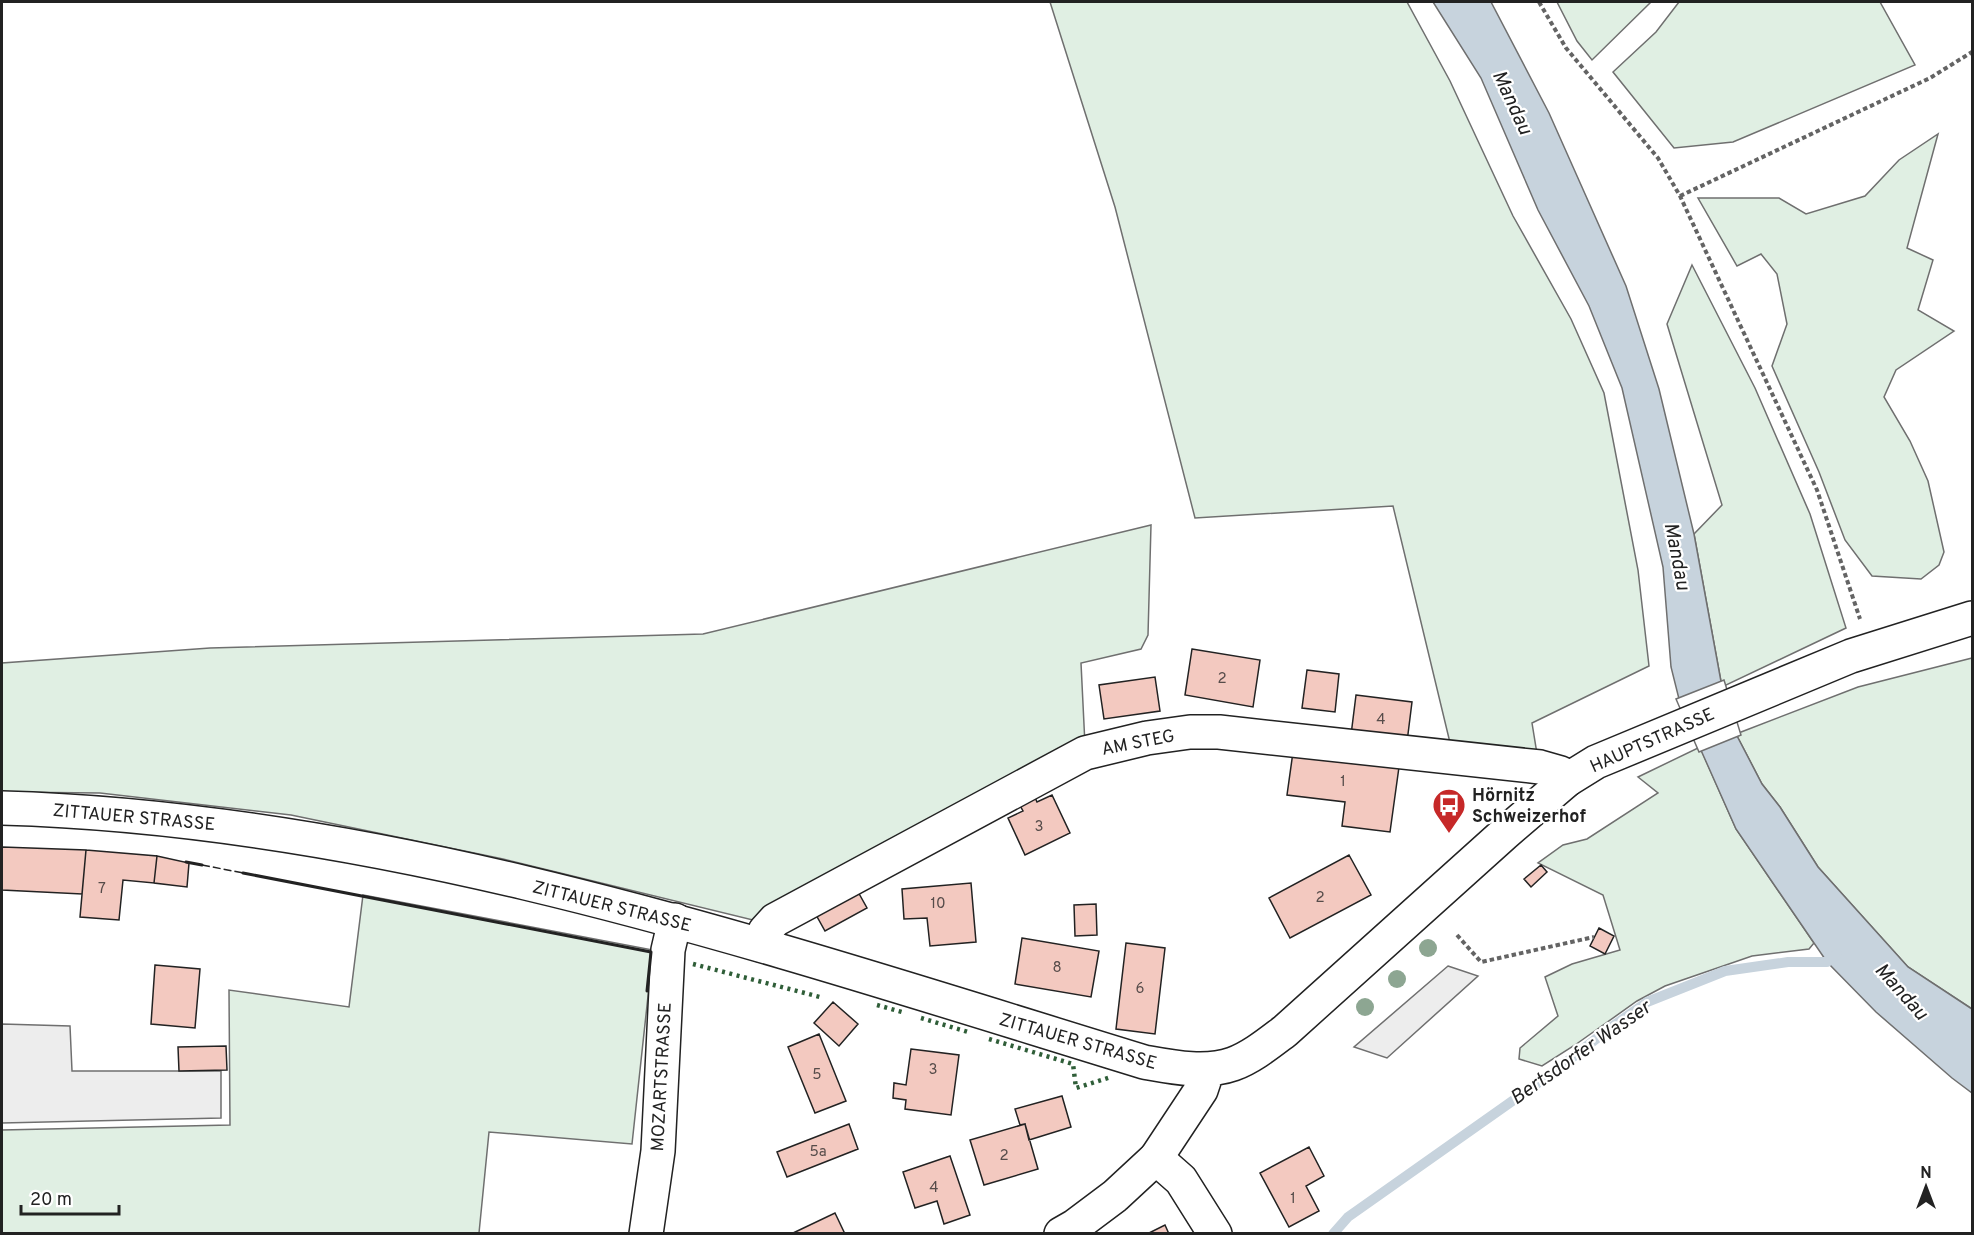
<svg xmlns="http://www.w3.org/2000/svg" width="1974" height="1235" font-family="Overpass,sans-serif">
	<rect width="100%" height="100%" fill="#fff"/>
	<path fill="#e0efe3" stroke="#6f6f6f" stroke-width="1.5" d="M1050,2H1407L1450,81L1513,216L1571,319L1604,393L1638,570L1649,666L1532,723L1538,760L1452,751L1393,506L1195,518L1115,207Z
		M1557,2H1651L1592,60L1577,41Z
		M1679,2H1880L1915,65L1733,142L1674,148L1613,72L1656,32Z
		M1938,134L1907,248L1933,260L1918,310L1954,331L1896,370L1884,397L1910,441L1928,481L1944,552L1939,565L1921,579L1872,576L1845,540L1819,472L1772,366L1787,324L1777,274L1761,254L1737,266L1698,198H1779L1806,214L1865,196L1899,160Z
		M1692,265L1755,388L1810,514L1846,628L1722,687L1694,534L1722,505L1667,324Z
		M1151,525L1148,635L1141,649L1081,663L1085,745L761,922L503,859L291,815L100,793L2,792V663L210,648L703,634Z
		M1972,658V1009L1908,967L1818,867L1780,807L1762,784L1736,734L1858,687Z
		M1700,747L1736,829L1814,943L1809,949L1752,956L1665,986L1637,1001L1575,1045L1542,1066L1519,1059L1520,1048L1558,1016L1545,977L1572,964L1620,950L1603,895L1538,863L1563,845L1587,839L1658,793L1638,777Z
		M363,895L653,950L632,1144L489,1132L479,1233H2V1130L230,1125L229,990L349,1007Z"/>
	<path fill="#ededed" stroke="#6f6f6f" stroke-width="1.5" d="M1448,966L1478,976L1387,1058L1354,1047Z
		M2,1024L70,1026L72,1071H221V1118L2,1123Z"/>
	<path fill="#c7d3dd" stroke="#6f6f6f" stroke-width="1.5" d="M1433,2H1491L1549,113L1626,286L1659,389L1694,534L1722,687L1736,734L1762,784L1780,807L1818,867L1908,967L1972,1009V1093L1952,1078L1876,1012L1827,962L1736,829L1680,703L1671,667L1663,567L1622,388L1589,306L1538,210L1481,78Z"/>
	<path fill="#fff" stroke="#6f6f6f" stroke-width="1.5" d="M1724,680L1741,735L1699,752L1676,699Z"/>
	<g fill="none" stroke-linecap="round" stroke-linejoin="round">
		<path stroke="#c7d3dd" stroke-width="10" d="M1333,1234L1348,1217L1555,1071L1610,1028L1647,1002L1725,971L1788,962H1827L1837,954"/>
	</g>
	<path fill="#f3c9c0" stroke="#222" stroke-width="1.5" d="M1192,649L1260,660L1253,707L1185,695Z
		M1307,670L1339,674L1335,712L1302,708Z
		M1155,677L1160,711L1104,719L1099,685Z
		M1356,695L1412,702L1407,742L1351,735Z
		M1293,752L1399,767L1390,832L1342,826L1345,802L1287,795Z
		M1033,793L1037,802L1052,795L1070,833L1025,855L1008,818L1023,811L1017,800Z
		M2,847L86,850L82,894L2,890Z
		M86,850L157,856L154,883L123,880L119,920L80,917Z
		M1349,855L1371,895L1290,938L1269,898Z
		M157,856L189,863L187,887L154,883Z
		M1541,865L1547,872L1531,887L1524,879Z
		M971,883L976,942L930,946L927,918L904,919L902,889Z
		M857,890L867,908L825,931L815,913Z
		M1096,904L1097,935L1075,936L1074,905Z
		M1599,928L1614,936L1605,954L1590,946Z
		M1022,938L1099,951L1091,997L1015,984Z
		M1126,943L1165,948L1155,1034L1116,1029Z
		M155,965L200,969L195,1028L151,1024Z
		M833,1002L858,1024L839,1046L814,1023Z
		M819,1034L846,1101L815,1113L788,1047Z
		M226,1046L227,1070L179,1071L178,1047Z
		M911,1049L959,1055L951,1115L905,1109L906,1100L893,1098L894,1083L906,1085Z
		M1062,1096L1071,1127L1029,1140L1025,1124L1020,1125L1015,1109Z
		M849,1124L858,1149L787,1177L777,1152Z
		M1025,1124L1038,1169L984,1185L970,1140Z
		M1309,1147L1324,1176L1306,1186L1319,1211L1289,1227L1260,1173Z
		M950,1156L970,1215L944,1224L937,1201L915,1208L903,1172Z
		M835,1213L845,1234H791Z
		M1165,1225L1169,1234H1147Z"/>
	<g fill="none" stroke-linecap="round" stroke-linejoin="round">
		<defs>
			<path id="minor" d="M761,945L765,931L775,920L1085,753L1147,738L1190,732H1219L1540,767L1561,773L1567,780
				M1156,1158L1181,1180L1215,1234
				M646,1234L658,1151L668,950L675,920"/>
			<path id="major" d="M2,808C394,819 772,948 1144,1062C1172,1067 1205,1074 1233,1064C1252,1057 1269,1043 1285,1031L1504,834L1567,780L1596,762L1851,656L1972,618
				M1061,1234L1075,1226L1115,1196L1156,1158L1201,1090L1208,1069"/>
		</defs>
		<use href="#minor" stroke="#222" stroke-width="36"/>
		<use href="#major" stroke="#222" stroke-width="36"/>
		<path stroke="#646464" stroke-width="4" stroke-dasharray="4.5 3" stroke-linecap="butt" d="M1539,2L1566,48L1658,158L1680,196L1817,490L1860,619
			M1680,196L1930,78L1972,52
			M1457,935L1481,962L1594,937"/>
		<use href="#minor" stroke="#fff" stroke-width="33"/>
		<use href="#major" stroke="#fff" stroke-width="33"/>
		<path stroke="#2f5e38" stroke-width="4.5" stroke-dasharray="3 4.5" stroke-linecap="butt" d="M693,964L820,997
			M877,1005L902,1012
			M921,1018L968,1032
			M989,1039L1073,1064L1076,1088L1111,1077"/>
		<path stroke="#222" stroke-width="1.5" stroke-dasharray="8 3" stroke-linecap="butt" d="M202,865L243,873"/>
		<path stroke="#222" stroke-width="3" d="M186,862L202,865
			M243,873L651,952L647,991"/>
	</g>
	<g fill="#8da692">
		<circle cx="1428" cy="948" r="9"/>
		<circle cx="1397" cy="979" r="9"/>
		<circle cx="1365" cy="1007" r="9"/>
	</g>
	<defs>
		<symbol id="bus-pin" viewBox="-11 -11 22 30"><path d="M0 17L-7.5 6A9.5 9.5 0 1 1 7.5 6Z" fill="#c62828" stroke="#fff"/><path d="M-5-6H5V4H4V6H2V4H-2V6H-4V4H-5ZM-3.5-4V0h7V-4ZM-3.5 1.2v1.5H-2V1.2ZM2 1.2v1.5H3.5V1.2Z" fill="#fff"/></symbol>
	</defs>
	<g fill-rule="evenodd">
		<use href="#bus-pin" x="1430" y="786" width="38" height="52"/>
	</g>
	<g text-anchor="middle" stroke-width="4.5" stroke-linejoin="round" paint-order="stroke">
		<g font-size="15" fill="#564c4a">
			<text x="1222" y="683">2</text>
			<text x="1381" y="724">4</text>
			<text x="1343" y="786">1</text>
			<text x="1039" y="831">3</text>
			<text x="102" y="893">7</text>
			<text x="1320" y="902">2</text>
			<text x="938" y="908">10</text>
			<text x="1057" y="972">8</text>
			<text x="1140" y="993">6</text>
			<text x="933" y="1074">3</text>
			<text x="817" y="1079">5</text>
			<text x="818" y="1156">5a</text>
			<text x="1004" y="1160">2</text>
			<text x="934" y="1192">4</text>
			<text x="1293" y="1203">1</text>
		</g>
		<g font-size="18" fill="#222" stroke="#fff">
			<text transform="translate(1652 740) rotate(-24)" y="6">HAUPTSTRASSE</text>
			<text transform="translate(1138 742) rotate(-11)" y="6">AM STEG</text>
			<text transform="translate(134 817) rotate(5)" y="6">ZITTAUER STRASSE</text>
			<text transform="translate(612 906) rotate(14)" y="6">ZITTAUER STRASSE</text>
			<text transform="translate(1078 1041) rotate(16)" y="6">ZITTAUER STRASSE</text>
			<text transform="translate(661 1077) rotate(-87)" y="6">MOZARTSTRASSE</text>
		</g>
		<g font-size="18" font-weight="bold" fill="#222" stroke="#fff" text-anchor="start">
			<text x="1472" y="801">Hörnitz<tspan x="1472" dy="21">Schweizerhof</tspan></text>
		</g>
		<g font-size="20" font-style="italic" fill="#222" stroke="#fff">
			<text transform="translate(1513 102) rotate(65)" y="7">Mandau</text>
			<text transform="translate(1678 556) rotate(79)" y="7">Mandau</text>
			<text transform="translate(1902 991) rotate(48)" y="7">Mandau</text>
			<text transform="translate(1580 1052) rotate(-35)" y="7">Bertsdorfer Wasser</text>
		</g>
	</g>
	<rect width="1974" height="1235" fill="none" stroke="#222222" stroke-width="6"/>
	<g transform="translate(1926 1187)" stroke="#ffffff" stroke-width="4.5" paint-order="stroke">
	<path d="M0-4.5L10 22L0 15L-10 22Z" fill="#222222"/>
	<text y="-9" font-size="16" font-weight="bold" text-anchor="middle" fill="#222222">N</text>
	</g>
	<path d="M21 1205v9h98v-9" fill="none" stroke="#222222" stroke-width="3"/>
	<text x="30" y="1205" font-size="18" fill="#222222" stroke="#ffffff" stroke-width="4.5" paint-order="stroke">20 m</text>
</svg>
